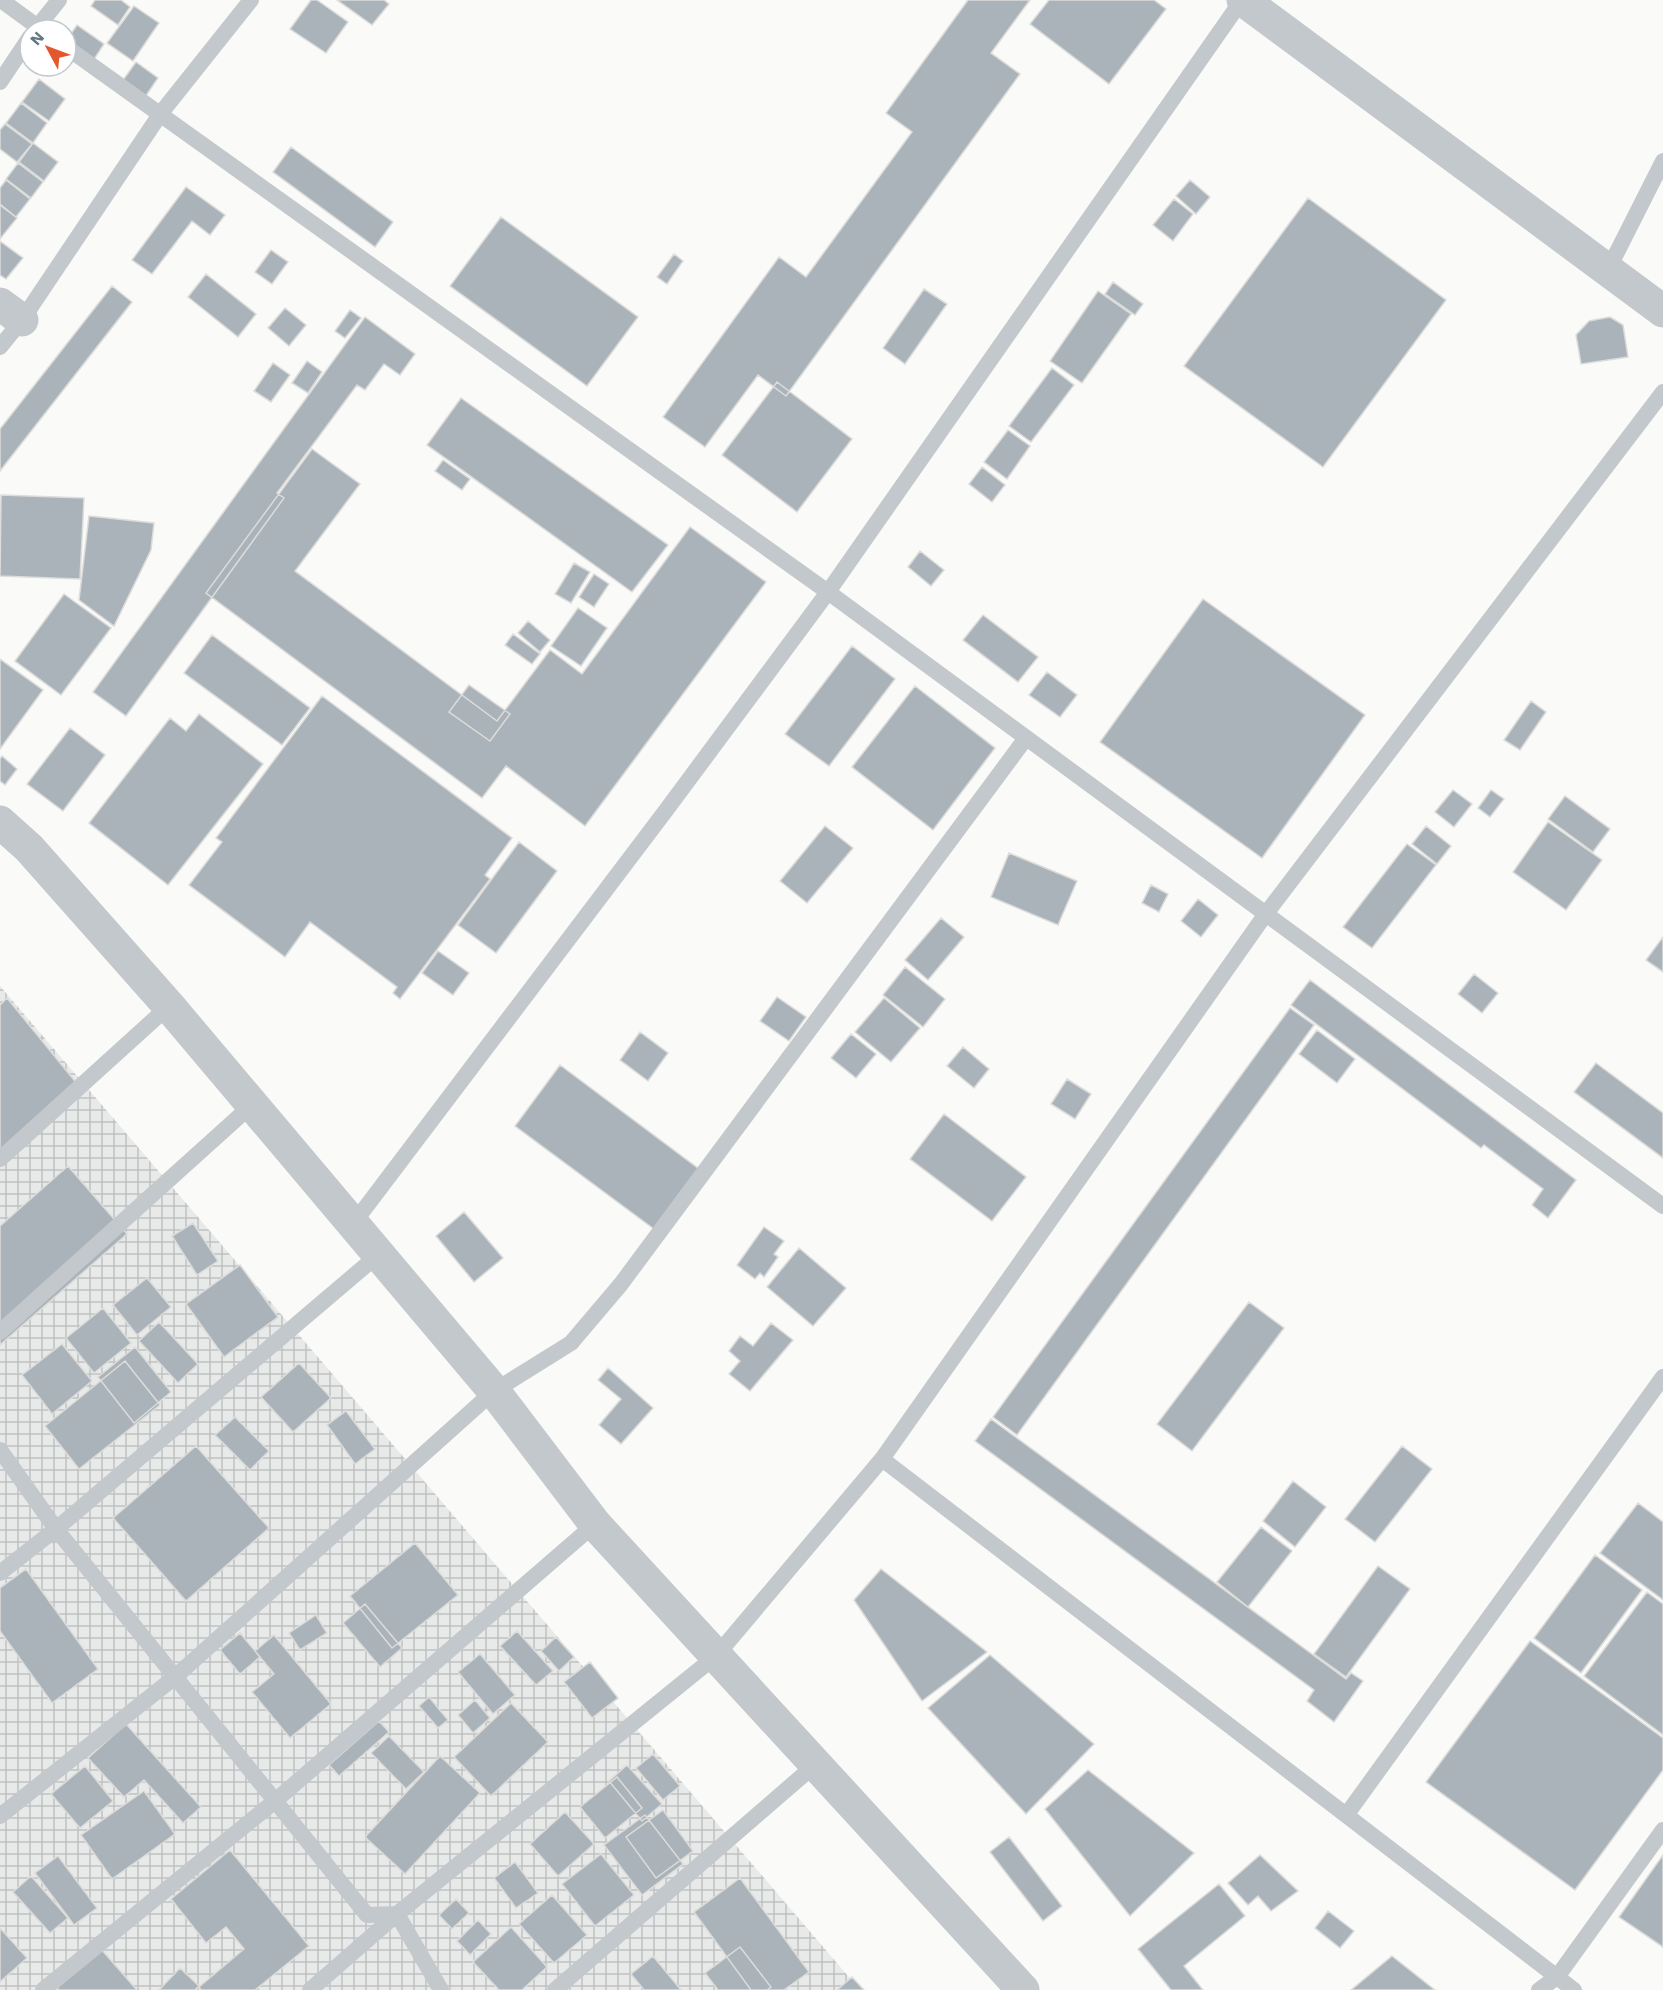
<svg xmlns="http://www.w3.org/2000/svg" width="1663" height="1990" font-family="'Work Sans',sans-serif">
	<defs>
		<pattern id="industrial-grid" width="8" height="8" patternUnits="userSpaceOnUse" patternTransform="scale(1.5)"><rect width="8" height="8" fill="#e8e9e9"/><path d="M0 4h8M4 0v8" fill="none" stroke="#c0c1c2"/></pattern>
	</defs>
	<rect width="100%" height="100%" fill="#fafaf8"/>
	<path fill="url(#industrial-grid)" d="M0,986L860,1990H0Z"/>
	<path fill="#aab3b9" stroke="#dcdcda" stroke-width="1.5" d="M95,0H121L130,7L118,25L91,6Z
		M311,0H317L348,22L326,53L290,29Z
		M337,0H384L389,4L372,25Z
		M968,0H1030L991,53L1020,74L786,396L758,375L705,447L663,417L779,257L806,277L912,132L886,113Z
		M1049,0H1154L1166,9L1109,84L1030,24Z
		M134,6L159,23L133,61L107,43Z
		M77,25L104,44L89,67L66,41Z
		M136,62L158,78L141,103L118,87Z
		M39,79L65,99L49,121L22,102Z
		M21,103L47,123L33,143L6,123Z
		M5,124L32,144L17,162L0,149V130Z
		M33,143L58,162L44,181L19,162Z
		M291,147L393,222L375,247L273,172Z
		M18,163L43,182L31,198L6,179Z
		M6,180L30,199L16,217L0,204V188Z
		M1190,180L1210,197L1196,214L1176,196Z
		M186,187L225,215L210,235L192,221L152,274L132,260Z
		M1308,198L1446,300L1323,467L1184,366Z
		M1174,199L1193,214L1173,241L1153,225Z
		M0,205L17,218L0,239Z
		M501,217L638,317L587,386L450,286Z
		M0,241L23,258L6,279L0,275Z
		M271,250L288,262L272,284L255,272Z
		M674,254L683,261L667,284L657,277Z
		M206,274L256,314L238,337L188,297Z
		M1113,282L1143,304L1135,315L1105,294Z
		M112,286L132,302L0,471V429Z
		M924,289L947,304L905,364L883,348Z
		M1098,291L1131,314L1082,383L1050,361Z
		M285,308L306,325L289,346L268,328Z
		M350,310L361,318L345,338L335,331Z
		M365,317L415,354L400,375L384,364L365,390L357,385L277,493L284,498L126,716L93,692Z
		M1610,317L1623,325L1628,357L1581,364L1576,335L1589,321Z
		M307,361L322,372L308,393L292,383Z
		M273,363L290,375L271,402L254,391Z
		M1052,368L1074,385L1031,442L1009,426Z
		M777,382L852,439L797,512L722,455Z
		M461,398L668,545L632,592L427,445Z
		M1008,430L1030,446L1007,479L984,462Z
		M312,449L360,484L295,571L497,721L550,650L582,674L690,527L766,582L585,826L506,766L482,798L206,593Z
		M443,460L470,479L462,490L435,471Z
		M982,467L1005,485L992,502L969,484Z
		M1,495L84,498L80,579L0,576Z
		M89,516L154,523L151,550L114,626L79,600Z
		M920,551L944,570L931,586L908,567Z
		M574,563L590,572L571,603L555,594Z
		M594,574L609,584L594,607L579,597Z
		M64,594L111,628L61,695L15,661Z
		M1203,599L1365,715L1262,858L1100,742Z
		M578,608L607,628L581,666L551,646Z
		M983,615L1038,657L1018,682L963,640Z
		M528,621L550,640L540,652L518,633Z
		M513,634L540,654L532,664L505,645Z
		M212,635L310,708L282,745L184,673Z
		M852,646L895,679L829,766L785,734Z
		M0,659L43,690L0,749Z
		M1047,672L1077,695L1060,717L1029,695Z
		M469,685L510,714L490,741L449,712Z
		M915,686L995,748L933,830L852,767Z
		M322,696L512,838L485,875L490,879L400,999L393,993L397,987L310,922L285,957L189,885L222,842L216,838Z
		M1531,701L1546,712L1520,750L1504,740Z
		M199,714L263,764L168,885L89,823L170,718L186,731Z
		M70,728L105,755L63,811L27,784Z
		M2,756L17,769L5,785L0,781V759Z
		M1453,790L1472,804L1454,827L1435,812Z
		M1491,790L1504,799L1490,817L1478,808Z
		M1565,796L1610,829L1593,852L1548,819Z
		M1548,822L1602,860L1566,910L1513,872Z
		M825,826L853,848L807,903L780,881Z
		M1426,826L1451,846L1437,864L1412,844Z
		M519,842L557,871L496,953L458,925Z
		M1407,844L1436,865L1372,948L1343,927Z
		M1009,853L1077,881L1058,925L991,897Z
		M1151,885L1168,894L1159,912L1142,903Z
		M1198,899L1218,915L1201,937L1181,921Z
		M941,918L964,937L928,980L905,960Z
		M1663,937V972L1646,960Z
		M438,951L469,973L453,995L422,973Z
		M905,967L945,999L923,1027L883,995Z
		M1474,974L1498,993L1482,1013L1458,994Z
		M1310,980L1576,1180L1548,1218L1532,1205L1543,1189L1484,1145L1481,1148L1291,1005Z
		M777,997L806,1017L789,1041L760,1021Z
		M7,998L83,1091L0,1159V1005Z
		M884,998L920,1028L891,1062L855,1032Z
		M1290,1008L1314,1025L1017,1435L993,1417Z
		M1317,1030L1355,1059L1337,1083L1299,1054Z
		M640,1032L668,1053L648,1081L620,1060Z
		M851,1034L876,1054L856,1078L831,1058Z
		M963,1047L989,1069L974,1088L947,1066Z
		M1596,1063L1663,1113V1158L1574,1092Z
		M560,1065L699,1169L654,1229L515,1126Z
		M1067,1079L1091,1094L1075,1119L1051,1104Z
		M944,1114L1026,1177L992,1221L910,1159Z
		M68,1166L127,1234L0,1345V1226Z
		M464,1212L503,1258L474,1282L436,1236Z
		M193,1223L218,1261L197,1275L172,1236Z
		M764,1227L784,1241L774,1254L778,1257L764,1277L760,1273L755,1279L737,1265Z
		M799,1248L846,1288L813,1326L767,1287Z
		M240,1265L278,1317L224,1357L186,1304Z
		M147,1278L171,1307L137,1335L113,1305Z
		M1249,1302L1284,1328L1192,1451L1157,1424Z
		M103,1308L131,1343L94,1373L66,1338Z
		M159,1322L198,1364L178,1383L139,1341Z
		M771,1323L793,1340L750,1391L729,1374L740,1361L729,1351L740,1336L753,1346Z
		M62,1344L92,1381L52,1414L22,1375Z
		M135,1347L171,1392L134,1423L98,1377Z
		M125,1361L160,1405L79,1469L45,1426Z
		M299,1363L331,1398L293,1432L261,1397Z
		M608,1368L653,1408L621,1444L599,1425L621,1399L598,1380Z
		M346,1411L375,1449L355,1464L327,1425Z
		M235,1417L269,1451L250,1470L215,1435Z
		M991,1419L1346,1679L1351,1673L1363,1681L1334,1722L1307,1701L1314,1690L975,1441Z
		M196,1446L269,1528L186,1601L113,1518Z
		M1402,1446L1432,1469L1375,1542L1345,1519Z
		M1293,1481L1326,1507L1295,1547L1263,1521Z
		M1638,1503L1663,1522V1600L1600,1553Z
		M1261,1527L1292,1551L1248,1607L1217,1582Z
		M415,1543L458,1595L392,1648L350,1596Z
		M1595,1555L1642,1590L1581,1673L1534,1638Z
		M1378,1566L1410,1589L1346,1677L1314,1654Z
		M26,1569L98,1669L52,1703L0,1631V1588Z
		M881,1569L987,1652L922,1701L854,1600Z
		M1647,1592L1663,1604V1735L1584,1676Z
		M365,1604L402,1648L380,1667L343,1623Z
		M316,1615L327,1633L300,1650L289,1633Z
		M517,1631L553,1671L536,1685L500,1646Z
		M240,1633L260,1657L240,1674L220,1650Z
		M274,1635L331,1704L290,1738L252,1692L274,1674L255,1651Z
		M556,1637L574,1657L559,1671L541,1651Z
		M1530,1641L1663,1738V1770L1575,1890L1426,1782Z
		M480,1654L515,1695L493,1714L458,1672Z
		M990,1655L1094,1744L1026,1814L928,1708Z
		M590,1662L618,1698L592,1718L564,1682Z
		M429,1697L448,1720L438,1728L419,1706Z
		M475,1700L490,1718L473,1733L458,1715Z
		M511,1703L548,1742L491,1796L454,1757Z
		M379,1721L389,1732L339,1776L329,1765Z
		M126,1724L201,1807L183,1823L144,1780L124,1797L88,1758Z
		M389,1736L424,1772L406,1789L371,1753Z
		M653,1754L680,1786L663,1800L636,1768Z
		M440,1756L480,1793L405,1874L365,1837Z
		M627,1765L662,1804L642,1821L609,1781Z
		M85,1766L113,1801L80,1828L51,1794Z
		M1088,1770L1194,1853L1130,1916L1045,1809Z
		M617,1777L642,1808L605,1838L580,1807Z
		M144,1791L175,1834L112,1879L81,1835Z
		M663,1810L693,1851L656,1878L626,1837Z
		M565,1812L594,1844L558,1876L530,1844Z
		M645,1815L683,1864L642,1895L604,1845Z
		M1009,1837L1062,1906L1043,1921L990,1852Z
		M230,1850L309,1946L255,1990H201L199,1987L244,1949L226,1927L206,1943L171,1899Z
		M601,1854L634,1895L595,1926L562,1884Z
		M1260,1855L1298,1891L1271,1911L1258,1896L1248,1905L1228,1883Z
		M1663,1855V1947L1619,1917Z
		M58,1856L97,1908L74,1925L35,1873Z
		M515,1862L538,1893L516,1908L494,1878Z
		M31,1876L68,1918L50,1933L13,1892Z
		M740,1878L809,1972L784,1990H751L694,1912Z
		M1219,1884L1245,1916L1184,1966L1203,1990H1171L1138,1949Z
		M552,1895L587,1935L554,1963L519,1924Z
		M456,1899L469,1913L452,1929L439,1915Z
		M1328,1911L1354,1931L1340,1948L1315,1928Z
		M478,1920L491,1934L470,1955L457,1941Z
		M511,1927L547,1967L522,1990H499L473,1962Z
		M0,1928L27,1958L0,1982Z
		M740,1947L771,1987L767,1990H718L705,1973Z
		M101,1949L137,1990H59L57,1988Z
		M653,1956L681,1990H644L631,1974Z
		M1392,1956L1435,1990H1351Z
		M180,1968L199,1986L195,1990H159Z
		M852,1977L864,1990H837Z"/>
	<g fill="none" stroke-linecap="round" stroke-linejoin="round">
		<path stroke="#c3c8cc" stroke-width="16" d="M1,0L42,30
			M35,30L59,0
			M66,47L828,592L1663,1206
			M0,82L30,37
			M1608,270L1663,161
			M0,347L22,320L161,113L251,0
			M0,1159L169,1006
			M353,1224L667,809L828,592L1242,0
			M0,1332L253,1104
			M0,1450L56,1529L367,1915L397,1914L441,1990
			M882,1459L1574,1990
			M0,1573L56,1529L378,1255
			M1347,1814L1663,1377
			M0,1816L175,1677L494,1391L571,1343L621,1284L1026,738
			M43,1990L275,1801L595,1524
			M310,1990L397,1914L716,1656L882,1459L1265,915L1663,392
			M555,1990L816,1764
			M1539,1990L1557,1977L1663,1830"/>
		<path stroke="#c3c8cc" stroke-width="33" d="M0,304L22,320
			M0,822L29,848L169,1006L494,1391L595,1524L1023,1990"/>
		<path stroke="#c3c8cc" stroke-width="33" d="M1243,0L1663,311"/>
	</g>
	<g transform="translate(48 48) rotate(311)"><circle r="28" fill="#ffffff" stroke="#c1c8cd" stroke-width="1.5"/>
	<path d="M0-4.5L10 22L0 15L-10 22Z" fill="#e4572e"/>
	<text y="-9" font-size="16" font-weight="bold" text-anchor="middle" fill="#657683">N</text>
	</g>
</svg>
